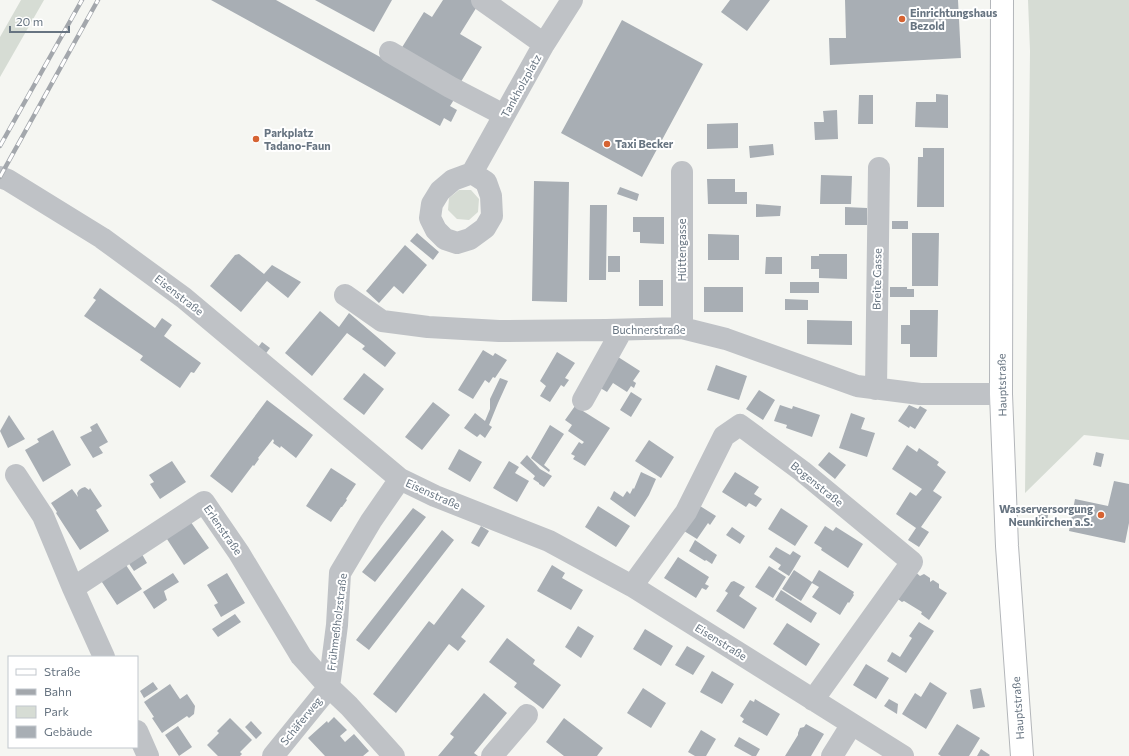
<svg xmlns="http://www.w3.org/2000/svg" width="1129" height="756" font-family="Commissioner,sans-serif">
	<rect width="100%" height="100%" fill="#f5f6f2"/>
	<path fill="#d6dcd4" d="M21,0H44L0,77V37Z
		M1028,0H1129V440L1084,435L1025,493L1030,51Z
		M459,190H471L479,199L478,212L469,220L457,219L448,210L449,198Z"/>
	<path fill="#a8aeb4" d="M211,0H276L455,98L450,106L457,110L451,122L444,118L440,126Z
		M315,0H392L374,32Z
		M443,0H471L478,5L460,34L482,47L459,85L401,49L424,12L432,17Z
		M730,0H770L747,31L721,12Z
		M845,0H958L961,58L830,65L829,38H846Z
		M622,20L703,64L642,177L561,133Z
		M936,94L948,95V128L915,127L916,102H936Z
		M859,95H873V124H858Z
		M837,110L838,139L815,140L814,122H824L823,111Z
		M738,123V148L707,149V124Z
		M773,144L774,155L750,158L749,146Z
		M923,148H944V207H917L918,157H923Z
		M821,175L852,176L851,204H820Z
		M707,179H735V192H747V204H708Z
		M534,181L569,182L567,302L532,301Z
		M620,187L639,194L637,201L617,194Z
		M756,204L781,206L780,216L756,217Z
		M590,205H607L606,280H589Z
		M845,207L867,208V225H845Z
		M633,217H664V244L640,243V232H633Z
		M892,221H908V229H892Z
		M417,233L439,252L433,260L410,241Z
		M912,233H939L938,286H912Z
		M708,234L739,235V260H708Z
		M405,245L427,265L403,294L394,286L379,303L366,291Z
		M239,254L264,274L272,265L301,282L288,298L267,281L241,312L210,286L235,255Z
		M819,254H847V279L819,278V269H811V256H819Z
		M608,256H620V272H608Z
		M766,257H782V274H765Z
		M639,280H663V306H639Z
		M790,282H819V293H790Z
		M704,287H743V312H704Z
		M890,287H907V289H914V297H890Z
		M100,288L155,328L162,318L172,325L164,336L201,363L194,373L191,372L180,388L140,360L143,356L84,316L96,300L93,298Z
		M785,299L808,300V310H785Z
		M910,310H938L937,357H910V344H901V325H910Z
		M320,311L339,327L349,313L396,353L385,367L362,349L365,346L347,333L312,376L285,353Z
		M807,320L852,321V345L807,344Z
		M262,342L270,348L264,356L256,350Z
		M483,350L493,356L495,353L507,360L495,378L493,377L489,383L485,380L473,399L458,390Z
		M557,352L575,363L565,378L569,380L564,387L561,385L550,402L540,396L546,386L540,381Z
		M615,355L640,371L633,381L636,383L634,388L631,386L627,392L613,383L607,392L597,386Z
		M716,365L747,376L739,400L707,390Z
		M364,373L384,389L364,415L343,399Z
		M500,378L508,381L498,403L489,425L492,427L485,438L480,434L477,437L464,428L475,413L485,421L490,409V399Z
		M759,390L775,400L763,420L746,409Z
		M631,392L642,399L631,417L620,410Z
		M267,400L313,435L296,458L281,446L280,448L273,443L274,441L273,439L258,458L259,459L254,466L253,465L232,493L210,476Z
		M433,402L450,415L422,450L405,437Z
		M780,405L792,409L793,406L820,415L812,437L786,428L787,425L774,421Z
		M909,405L918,409L920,406L927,410L915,429L910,426L909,428L898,421Z
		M575,406L610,428L585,466L573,459L575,456L571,454L579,442L582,444L584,442L568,431L572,425L565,420Z
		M851,413L865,418L861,429L875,433L867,457L839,448Z
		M9,415L25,439L8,448L0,431Z
		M97,423L108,442L99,447L103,453L93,458L80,437L92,431L90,427Z
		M550,425L564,434L544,465L550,470L549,472L531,458Z
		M53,430L71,465L43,482L25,450L39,442L37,439Z
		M649,440L674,457L661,478L635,461Z
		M907,445L917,452L919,448L939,462L937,465L946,472L933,491L942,497L921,527L929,532L919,547L908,540L916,528L896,514L910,492L916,496L922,489L892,469Z
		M459,449L482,462L470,482L448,469Z
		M829,452L846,465L835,479L818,465Z
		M1096,452L1104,454L1101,467L1093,465Z
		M527,455L540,469L552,476L544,487L539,484V483L533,479L535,476L520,463Z
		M172,461L186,482L160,499L150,484L154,482L149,475Z
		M509,461L519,467L515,473L529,481L517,502L493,488Z
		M331,468L356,484L346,499L347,500L342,507H341L331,522L306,506Z
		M641,472L656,479L649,495L635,517L610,499L614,491L623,497L627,491L630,494L633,488L634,489Z
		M735,472L759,487L754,494L762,499L756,507L749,503L746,507L722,492Z
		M1114,481L1129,484V523L1125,543L1069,531L1075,499L1108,506Z
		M85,487L89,490L90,488L102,506L96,510L109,531L80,550L56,513L57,512L51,503L72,489L78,497L77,493L79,490L82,488Z
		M1039,505L1049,507L1047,523L1037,522Z
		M598,506L630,526L616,547L585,527Z
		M700,506L716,516L710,525L708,523L697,539L684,531L694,515L699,519L694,515Z
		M413,508L426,517L375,582L362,572Z
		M781,508L808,526L795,546L768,529Z
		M188,518L209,548L184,565L163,533Z
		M481,526L489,531L479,547L471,543Z
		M825,526L833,531L836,527L863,544L848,568L821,550L822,548L814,543Z
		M732,527L745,536L740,544L726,535Z
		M442,530L454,540L369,650L356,640Z
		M695,540L717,555L712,564L706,560L705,561L689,551Z
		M776,547L790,555L793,551L801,556L789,576L778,569L781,565L769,557Z
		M139,549L147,563L134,571L125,558Z
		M678,557L709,577L705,584L709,586L706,590L702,588L696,598L664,578Z
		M122,559L142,589L117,605L98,576Z
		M552,565L565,573L562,578L583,590L571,610L537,591Z
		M769,566L786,577L773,598L755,587Z
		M794,570L812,582L819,570L854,592L853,594L854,595L849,603L848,602L840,615L812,597L819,587L812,583L801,601L782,589Z
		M913,570L920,576L924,574L930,578V582L933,580L939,584V588L947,593L929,620L921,614L922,612L904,601L902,602L895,597Z
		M173,573L179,582L164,591L167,600L154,609L143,592Z
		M227,573L245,603L221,617L214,605L218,603L207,585Z
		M734,581L745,587L739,596L757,608L744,629L716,611L728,593L725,591L731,582Z
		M462,588L485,606L461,637L466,641L458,651L449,644L396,713L373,694L429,621L434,625Z
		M781,590L817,613L811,623L775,600Z
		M235,614L241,622L218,637L212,629Z
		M919,622L934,631L906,673L887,661L892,652L900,657L912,638L909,636Z
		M787,623L820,644L806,666L773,644Z
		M578,626L594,636L581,658L565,647Z
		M645,629L673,646L661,666L633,649Z
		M507,638L535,660L533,664L561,685L543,709L514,687L517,683L489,662Z
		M687,646L705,656L693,675L675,665Z
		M866,664L889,678L876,699L853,685Z
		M712,671L734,684L722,704L700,692Z
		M153,682L158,689L144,698L140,691Z
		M930,682L947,693L926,729L902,714L915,693L921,697Z
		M170,684L180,699L187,694L195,706L194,714L189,718L187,716L162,733L152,718L154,717L144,702Z
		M643,688L666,703L651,728L627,713Z
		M981,688L985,707L973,709L970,690Z
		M484,693L507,713L474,753L478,756H438L454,737L450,734Z
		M755,699L780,714L767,736L742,722L744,719L740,716L750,700L754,702Z
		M889,699L898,704L897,714L884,706Z
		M334,717L347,730L340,736L345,742L354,734L369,751L363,756H325L308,738L327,721L328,723Z
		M230,718L252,740L240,752L242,754L240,756H218L207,745L219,733L217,731Z
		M564,718L603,748L597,756H564L546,742Z
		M251,721L262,733L256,739L245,727Z
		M806,724L824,734L811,756H785L798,735V733L800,728L804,727Z
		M957,724L980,738L969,756H941L938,754Z
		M178,726L192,747L179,756L165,735Z
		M701,730L716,739L706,756H695L688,752Z
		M739,737L760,749L756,756H752L734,746Z
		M981,749L990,755L989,756H977Z"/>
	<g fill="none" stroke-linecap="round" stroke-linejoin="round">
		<defs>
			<path id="major" d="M1002,0L1001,394L1007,546L1022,756"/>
		</defs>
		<use href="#major" stroke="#b3b6ba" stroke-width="24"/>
		<path stroke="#bfc2c6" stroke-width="22" d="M482,0L544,44
			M390,52L450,87L504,115
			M472,173L486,182L491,196L492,216L485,228L470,239L457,243L445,239L436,230L430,218L432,204L440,191L453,180L472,173L544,44L572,0
			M0,177L8,180L102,238L184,298L400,479L435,496L549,541L632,586L903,756
			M345,295L382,321L428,327L499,331L606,330L682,328L726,339L857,386L920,394H1001
			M682,328V172
			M876,389L879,168
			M583,400L622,330
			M16,475L43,516L73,588
			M632,586L686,512L724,436L740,425L802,471L912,562L813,700
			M104,657L73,588L204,502L239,553L301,656L329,687L273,756
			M137,731L148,756
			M394,756L349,706L329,687L337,625L340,573L371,521L400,479
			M492,756L527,715
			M832,756L852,724"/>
		<use href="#major" stroke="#fff" stroke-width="22"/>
		<defs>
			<path id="rail" d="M0,146L82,0
				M0,177L98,0"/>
		</defs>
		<use href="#rail" stroke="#a3a7ac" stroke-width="4.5"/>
		<use href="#rail" stroke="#fff" stroke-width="3" stroke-dasharray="9" stroke-linecap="butt"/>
	</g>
	<g fill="#d66332" stroke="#fff" stroke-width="1.5">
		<circle cx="902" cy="19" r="4"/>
		<circle cx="256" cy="139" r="4"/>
		<circle cx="607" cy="144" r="4"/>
		<circle cx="1101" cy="515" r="4"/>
	</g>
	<g text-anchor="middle" stroke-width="4" stroke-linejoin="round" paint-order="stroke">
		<g font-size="11" font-weight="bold" fill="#677481" stroke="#fff" text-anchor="start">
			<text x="910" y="17">Einrichtungshaus<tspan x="910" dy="13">Bezold</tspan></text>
			<text x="264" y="137">Parkplatz<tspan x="264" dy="13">Tadano-Faun</tspan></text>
			<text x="615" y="148">Taxi Becker</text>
			<text x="1093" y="513" text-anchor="end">Wasserversorgung<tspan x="1093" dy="13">Neunkirchen a.S.</tspan></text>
		</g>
		<g font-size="11" fill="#677481" stroke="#fff">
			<text transform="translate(521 86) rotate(-61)" y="4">Tankholzplatz</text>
			<text transform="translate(682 250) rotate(-90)" y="4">Hüttengasse</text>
			<text transform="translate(877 279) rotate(-89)" y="4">Breite Gasse</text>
			<text transform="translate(179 295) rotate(38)" y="4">Eisenstraße</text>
			<text x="649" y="334">Buchnerstraße</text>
			<text transform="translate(1002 385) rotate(-91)" y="4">Hauptstraße</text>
			<text transform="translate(817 484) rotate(39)" y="4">Bogenstraße</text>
			<text transform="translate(433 494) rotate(24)" y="4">Eisenstraße</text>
			<text transform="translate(223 530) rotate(55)" y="4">Erlenstraße</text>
			<text transform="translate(337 622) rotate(-83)" y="4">Frühmeßholzstraße</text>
			<text transform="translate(721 642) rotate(32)" y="4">Eisenstraße</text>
			<text transform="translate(1018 708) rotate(-94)" y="4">Hauptstraße</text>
			<text transform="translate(301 721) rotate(-51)" y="4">Schäferweg</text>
		</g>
	</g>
	<rect x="8" y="656" width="130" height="92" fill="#ffffff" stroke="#c2c7cd"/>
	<rect x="16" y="669" width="20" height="6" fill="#ffffff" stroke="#c2c7cd"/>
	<text x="44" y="676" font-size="12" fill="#677481">Straße</text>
	<rect x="16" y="689" width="20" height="6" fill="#a3a7ac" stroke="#c2c7cd"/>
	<text x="44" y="696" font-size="12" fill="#677481">Bahn</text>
	<rect x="16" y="706" width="20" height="12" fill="#d6dcd4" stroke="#c2c7cd"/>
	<text x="44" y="716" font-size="12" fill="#677481">Park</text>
	<rect x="16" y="726" width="20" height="12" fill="#a8aeb4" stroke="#c2c7cd"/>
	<text x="44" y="736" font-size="12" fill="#677481">Gebäude</text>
	<path d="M10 26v6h59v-6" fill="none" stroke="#677481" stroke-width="2"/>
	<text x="16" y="26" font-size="12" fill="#677481" stroke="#ffffff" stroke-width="3" paint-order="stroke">20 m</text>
</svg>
